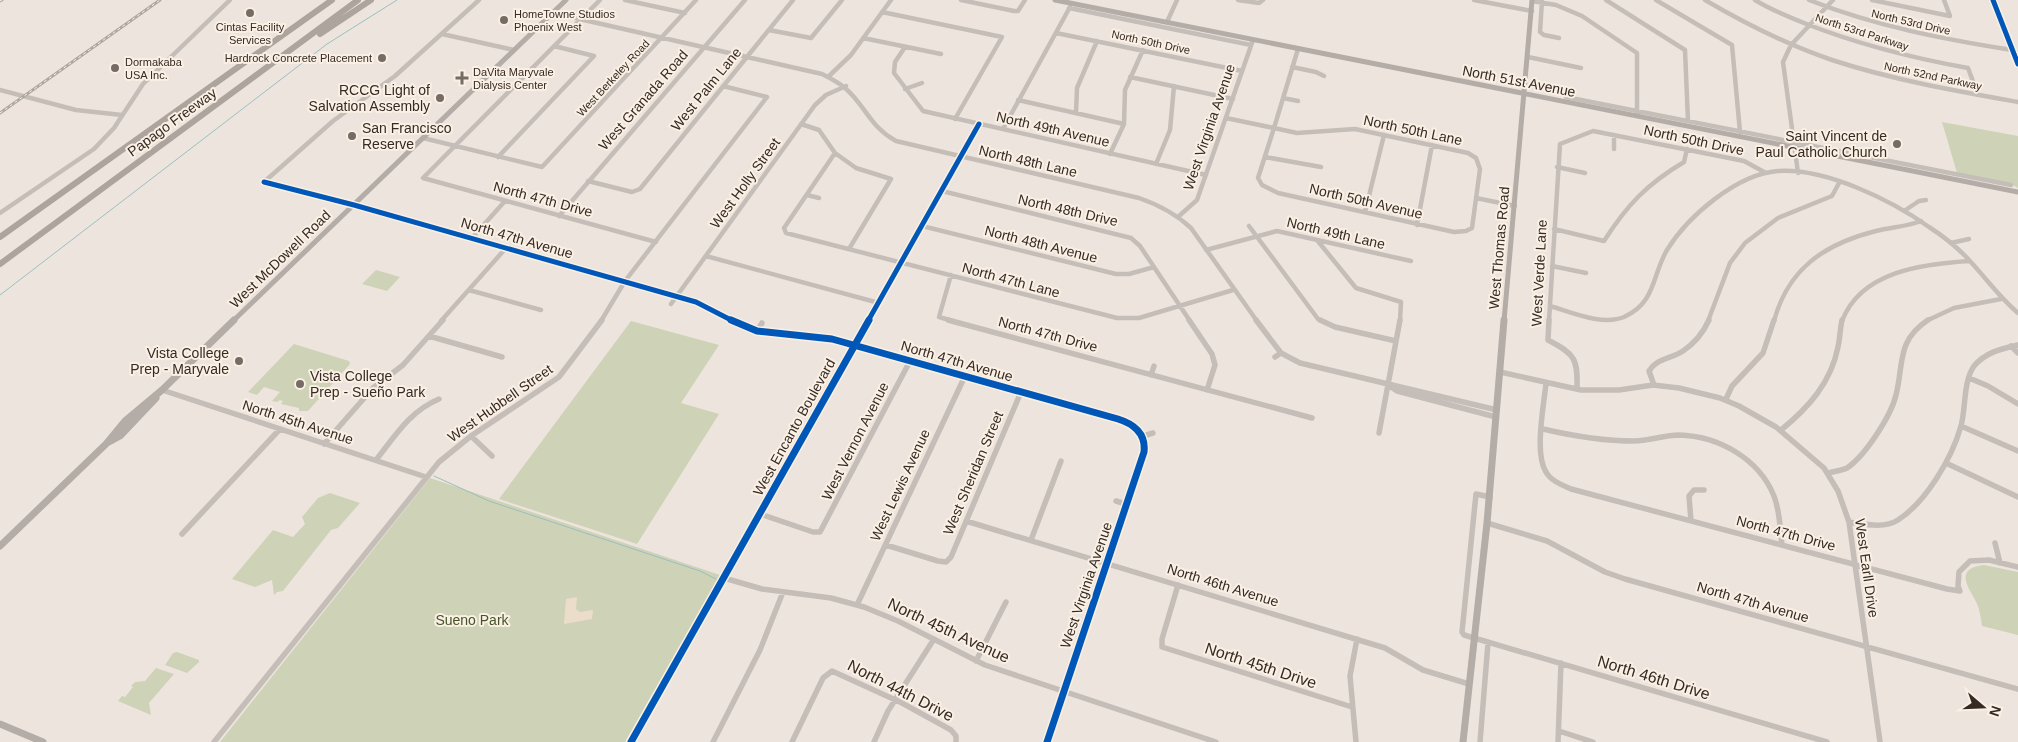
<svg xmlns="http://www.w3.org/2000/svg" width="2018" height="742" font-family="Helvetica,sans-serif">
	<rect width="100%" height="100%" fill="#ede5dd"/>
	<path fill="#ced2b6" d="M1942,122L2018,136V188L2010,183L1957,173Z
		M376,270L400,277L387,291L362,284Z
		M631,321L719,345L681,403L719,414L637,544L499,499Z
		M294,344L349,361L350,364L308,411H299V408L281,404L283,401L280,400L277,402L272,401L280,392L264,387L257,395L248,392Z
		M430,478L720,575L625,742H220Z
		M330,493L360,503L338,528L331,530L283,591L277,592L274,595L272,580L255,587L232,579L273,530L293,537L305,524L302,517L318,498Z
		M1984,565L2018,572V635L1982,626C1981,619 1980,612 1978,606C1971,590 1951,569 1984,565Z
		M177,652L199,660V662L187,673L165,665L173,653Z
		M156,668L174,674L149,703L151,715L118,701L122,696L125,697L133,687L131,686L135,682L145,681Z"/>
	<path fill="#ecddcb" d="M577,597L576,609L580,612L593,610L592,619L564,624L566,599Z"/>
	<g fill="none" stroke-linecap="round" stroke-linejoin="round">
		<path stroke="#99bfbe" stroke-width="1" d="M0,295L327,44L397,0
			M434,476L489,501L700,571L716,579"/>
		<path stroke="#c5bdb7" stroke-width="4.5" d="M600,0L423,178L656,242
			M625,0L685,13
			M961,0L1014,11H1018L1025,0
			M1238,0L1259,3L1263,0
			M1474,0L1532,11
			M1606,0L1685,50L1688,121
			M1656,0L1732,45L1740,132
			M1705,0C1746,24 1788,45 1832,60C1893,80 1956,91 2018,102
			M1755,0C1771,10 1787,16 1804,23C1857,44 1912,58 1968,68L1978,95
			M1809,0C1875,26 1942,39 2012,50
			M1872,0L1950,16L1944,0
			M1993,0L2018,64
			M1532,1L1556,5L1582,16L1637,53V114
			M1542,1L1540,32L1544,35L1559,38
			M1069,8L1251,45
			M882,12L1002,37L955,119
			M553,13L822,74C830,78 838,82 845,88C866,106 869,126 896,141L1139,198C1159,205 1175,213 1191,228L1257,321
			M1167,22L1177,0
			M769,30L811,38L842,0
			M1056,33L1242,71
			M442,34L514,50
			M863,38L941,54
			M905,47L895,62L894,73L923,111L1206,175
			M1528,57L1581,68
			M1292,67L1316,72L1324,76
			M829,76L851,55L891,0
			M1130,77L1233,99
			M905,89L922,83
			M0,90L76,110L122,115
			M1566,97L2011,185
			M1283,98L1298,101
			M1018,100L1124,124
			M1076,113L1077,88L1097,41
			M1226,118L1274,128
			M801,124L819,130L835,153L856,168L891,179L849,249
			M1274,128L1297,133L1355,129L1468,153L1476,158L1480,169L1472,228L1466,231L1454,232L1278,193L1262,185L1258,178Z
			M1274,128L1298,49
			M1003,129L1070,7
			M1614,135V149
			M423,138L542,167L696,0
			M835,153L784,228L786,233L1117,318H1139L1233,290
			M1110,154L1124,124L1125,90L1143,50
			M498,157L594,56L554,46
			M1265,157L1321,167
			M1156,164L1170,130L1174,86
			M1557,167L1585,173
			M1798,173L1783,62L1791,45L1833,0
			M588,181L632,192L640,189L793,0
			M264,182L354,205L696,302L733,321
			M264,182L333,121L395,76L479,0
			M942,191L1131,238L1140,246L1190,321
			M807,195L819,198
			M1476,198L1515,206
			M1904,211L1919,201L1926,200
			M1365,212L1384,135
			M0,213L94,149L114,128L143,84L230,0
			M559,216L745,0
			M1179,216L1197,200L1253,40
			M1417,225L1432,145
			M922,226L1116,274H1129L1154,267
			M1249,226L1318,319L1323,321
			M1554,229L1604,241C1627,205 1647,184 1684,162L1687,149
			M472,238L505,201
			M1317,240L1356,288L1401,302L1400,321
			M1951,243L1969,239
			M1206,250L1277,231L1411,261
			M706,256L879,303
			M1552,266L1586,273
			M951,275L939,317L953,321
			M469,290L541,310
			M671,304L815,105L826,95L846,86
			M1550,306C1571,312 1602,326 1624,317C1656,303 1652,275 1667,250C1688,216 1737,174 1778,171C1826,168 1891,200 1929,227C1943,236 1958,248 1969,260C1986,278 1999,297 2018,313
			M441,321L506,248
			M601,321L625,281L767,97L723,86
			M868,321L979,124
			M1549,321L1560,144L1593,131L1744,161L1766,173
			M1708,321L1730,263L1745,243L1778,218L1832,196L1839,183
			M1774,321C1788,269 1824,244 1876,231C1891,227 1906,227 1921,221
			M1842,321C1861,271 1923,264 1969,261
			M1926,321L1954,308L2001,299"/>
		<path stroke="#c5bdb7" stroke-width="5.5" d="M731,320L757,331L832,339L1118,419C1134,424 1146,434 1144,452L1047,742
			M948,320L1312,418
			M1189,320L1212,354L1215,365L1207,390
			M1256,320L1281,353L1300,363L1497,410
			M1320,320L1335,327L1396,341
			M1549,320L1548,340C1575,354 1578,359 1577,389
			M757,331L762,323
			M429,336L502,357
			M2011,346L2018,353
			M1275,357L1281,353
			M1500,372L1581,390H1619L1653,385L1679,388L1720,398L1739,406L1776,427L1824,468L1838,491L1849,522L1880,742
			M1151,375L1154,366
			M1969,378L1988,386L2018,404
			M1546,383C1544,405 1534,453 1546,472C1551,481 1562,485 1571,489L1947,589L1960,591L1958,586L1959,572L1970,561L1989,560L2018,567
			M1654,385L1649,371C1657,358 1671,359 1683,351C1695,343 1703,333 1709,320
			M1391,387L1397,391L1496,417
			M162,390L426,477
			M1726,399L1732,386L1763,353L1774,320
			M1961,426L2018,451
			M1543,429C1573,436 1603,441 1634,441C1649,441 1664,435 1679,435C1719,436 1759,459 1774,496C1780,511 1780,529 1782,545
			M1781,430C1808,408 1831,383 1838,347C1840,338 1840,329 1842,320
			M1379,433L1400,320
			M471,436L492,456
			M1143,436L1153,433
			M324,444L373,388L403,365L443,320
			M376,460C395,436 410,411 439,399
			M1946,463L2018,497
			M1828,473C1834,471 1841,471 1847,468C1865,456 1891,416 1896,395C1904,364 1896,341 1928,320
			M1490,497L1476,494L1462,632L1464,635L1827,742
			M1116,501L1126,504
			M760,514L813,532H820L910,361
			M966,521L1385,648L1423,670L1469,684
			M1691,521L1689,496L1694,490H1704
			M1849,522C1864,524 1884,529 1898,520C1926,502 1952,458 1961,426C1966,408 1963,382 1974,366C1986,352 2001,349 2018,345
			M1487,523L1547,541L1605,572L1625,579L2018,689
			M182,534L280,429
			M1031,540L1061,461
			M1995,543L2000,563
			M886,545L938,561L946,562L951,557L1021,392
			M724,578L762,589L831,598L864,607L898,621L985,665L1216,742
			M1178,585L1162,639V647L1352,707
			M857,605L965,376
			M976,661L1006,602
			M1559,731L1593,742
			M214,742L439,462L471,436L559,377L602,320
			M631,742L869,320
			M713,742L760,650L783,592
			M792,742L823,678L832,671L902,703L951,730L956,736V742
			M874,742L888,711L934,639
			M1356,742L1350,676L1357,639
			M1480,742L1488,643
			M1558,742L1561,663"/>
		<path stroke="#b4aca6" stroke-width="5" d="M1055,0L2018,192
			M233,321L566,0
			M1504,321L1532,0"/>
		<path stroke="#b4aca6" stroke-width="7" d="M107,443L120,436L156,398
			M0,546L106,444L125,421L162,390L234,320
			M0,724L43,742
			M1463,742L1487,523L1504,320"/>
		<path stroke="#aca49d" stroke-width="6" d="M320,34L371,0
			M0,237L332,0
			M0,264L358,0"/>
		<defs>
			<path id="rail" d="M0,1L2,0
				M0,113L160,0"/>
		</defs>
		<use href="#rail" stroke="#ada6a1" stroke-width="3"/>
		<use href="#rail" stroke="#faf0e4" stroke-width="1" stroke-dasharray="3" stroke-linecap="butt"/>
		<defs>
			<path id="cycleway-far1" d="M1993,0L2018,64
				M264,182L354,205L696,302L733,321
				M868,321L979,124"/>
			<path id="cycleway" d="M731,320L757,331L832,339L1118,419C1134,424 1146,434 1144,452L1047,742
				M631,742L869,320"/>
		</defs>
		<use href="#cycleway-far1" stroke="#faf0e4" stroke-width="8"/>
		<use href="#cycleway" stroke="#faf0e4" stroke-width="10"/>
		<use href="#cycleway-far1" stroke="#0057b8" stroke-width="5"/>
		<use href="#cycleway" stroke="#0057b8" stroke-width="7"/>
	</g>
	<g fill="#766b65" stroke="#faf0e4" stroke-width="2">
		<circle cx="250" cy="13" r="5"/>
		<circle cx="504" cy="20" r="5"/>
		<circle cx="382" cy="58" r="5"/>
		<circle cx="115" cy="68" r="5"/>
		<path d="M459.5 70.5h5v5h5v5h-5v5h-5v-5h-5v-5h5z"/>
		<circle cx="440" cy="98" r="5"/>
		<circle cx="352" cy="136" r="5"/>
		<circle cx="1897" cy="144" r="5"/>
		<circle cx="239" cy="361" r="5"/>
		<circle cx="300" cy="384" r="5"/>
	</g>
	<g text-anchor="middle" stroke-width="4" stroke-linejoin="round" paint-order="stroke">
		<g font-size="11" fill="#362a25" stroke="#faf0e4" text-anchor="start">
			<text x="514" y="18">HomeTowne Studios<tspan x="514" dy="13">Phoenix West</tspan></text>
			<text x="250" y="31" text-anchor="middle">Cintas Facility<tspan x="250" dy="13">Services</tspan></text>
			<text x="372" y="62" text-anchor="end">Hardrock Concrete Placement</text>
			<text x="125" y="66">Dormakaba<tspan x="125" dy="13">USA Inc.</tspan></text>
			<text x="473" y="76">DaVita Maryvale<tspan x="473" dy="13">Dialysis Center</tspan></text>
		</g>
		<g font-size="11" fill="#362a25" stroke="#faf0e4">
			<text transform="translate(1911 22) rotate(13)" y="4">North 53rd Drive</text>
			<text transform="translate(1862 32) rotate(18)" y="4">North 53rd Parkway</text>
			<text transform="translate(1151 42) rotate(12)" y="4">North 50th Drive</text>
			<text transform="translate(1933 76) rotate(12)" y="4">North 52nd Parkway</text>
			<text transform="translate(613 78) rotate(-47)" y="4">West Berkeley Road</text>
		</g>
		<g font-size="14" fill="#362a25" stroke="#faf0e4">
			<text transform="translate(1519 81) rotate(11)" y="5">North 51st Avenue</text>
			<text transform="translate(706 89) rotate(-51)" y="5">West Palm Lane</text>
			<text transform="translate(643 100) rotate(-49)" y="5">West Granada Road</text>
			<text transform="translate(172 122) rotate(-36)" y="5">Papago Freeway</text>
			<text transform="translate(1209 127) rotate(-71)" y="5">West Virginia Avenue</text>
			<text transform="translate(1053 129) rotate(13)" y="5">North 49th Avenue</text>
			<text transform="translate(1413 130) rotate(12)" y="5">North 50th Lane</text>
			<text transform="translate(1694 140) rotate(12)" y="5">North 50th Drive</text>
			<text transform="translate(1028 161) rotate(13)" y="5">North 48th Lane</text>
			<text transform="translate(745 183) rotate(-54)" y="5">West Holly Street</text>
			<text transform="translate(543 199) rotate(15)" y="5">North 47th Drive</text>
			<text transform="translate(1366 201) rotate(13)" y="5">North 50th Avenue</text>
			<text transform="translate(1068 210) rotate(13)" y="5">North 48th Drive</text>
			<text transform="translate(1336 233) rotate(13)" y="5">North 49th Lane</text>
			<text transform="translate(517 238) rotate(16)" y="5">North 47th Avenue</text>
			<text transform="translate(1041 244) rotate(14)" y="5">North 48th Avenue</text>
			<text transform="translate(1499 248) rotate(-85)" y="5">West Thomas Road</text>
			<text transform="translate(280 259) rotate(-44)" y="5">West McDowell Road</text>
			<text transform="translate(1539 273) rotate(-87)" y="5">West Verde Lane</text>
			<text transform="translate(1011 280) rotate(15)" y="5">North 47th Lane</text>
			<text transform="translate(1048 334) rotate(15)" y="5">North 47th Drive</text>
			<text transform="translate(957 361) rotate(16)" y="5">North 47th Avenue</text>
			<text transform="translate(500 403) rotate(-35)" y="5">West Hubbell Street</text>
			<text transform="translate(298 422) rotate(18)" y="5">North 45th Avenue</text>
			<text transform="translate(794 427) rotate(-61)" y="5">West Encanto Boulevard</text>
			<text transform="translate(855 441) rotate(-63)" y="5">West Vernon Avenue</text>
			<text transform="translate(973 473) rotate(-67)" y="5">West Sheridan Street</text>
			<text transform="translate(900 485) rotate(-65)" y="5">West Lewis Avenue</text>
			<text transform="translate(1786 533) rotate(15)" y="5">North 47th Drive</text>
			<text transform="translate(1867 568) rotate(82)" y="5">West Earll Drive</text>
			<text transform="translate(1086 585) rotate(-71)" y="5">West Virginia Avenue</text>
			<text transform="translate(1223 585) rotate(17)" y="5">North 46th Avenue</text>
			<text transform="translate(1753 602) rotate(16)" y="5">North 47th Avenue</text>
		</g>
		<g font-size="14" fill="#362a25" stroke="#faf0e4" text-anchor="end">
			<text x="430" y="95">RCCG Light of<tspan x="430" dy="16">Salvation Assembly</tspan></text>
			<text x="362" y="133" text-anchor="start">San Francisco<tspan x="362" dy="16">Reserve</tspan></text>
			<text x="1887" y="141">Saint Vincent de<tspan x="1887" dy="16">Paul Catholic Church</tspan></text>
			<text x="229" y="358">Vista College<tspan x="229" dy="16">Prep - Maryvale</tspan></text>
			<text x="310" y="381" text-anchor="start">Vista College<tspan x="310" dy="16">Prep - Sueño Park</tspan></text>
		</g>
		<g font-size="14" fill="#455528" stroke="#faf0e4">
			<text x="472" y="625">Sueno Park</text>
		</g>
		<g font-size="16" fill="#362a25" stroke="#faf0e4">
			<text transform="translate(949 630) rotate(25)" y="6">North 45th Avenue</text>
			<text transform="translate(1261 665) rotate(18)" y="6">North 45th Drive</text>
			<text transform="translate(1654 677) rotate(17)" y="6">North 46th Drive</text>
			<text transform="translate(901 690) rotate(27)" y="6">North 44th Drive</text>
		</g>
	</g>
	<g transform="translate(1983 707) rotate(109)" stroke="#faf0e4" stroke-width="4" paint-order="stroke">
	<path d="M0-4L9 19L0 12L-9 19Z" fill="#362a25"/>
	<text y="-8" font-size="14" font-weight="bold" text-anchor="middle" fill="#362a25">N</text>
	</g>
</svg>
